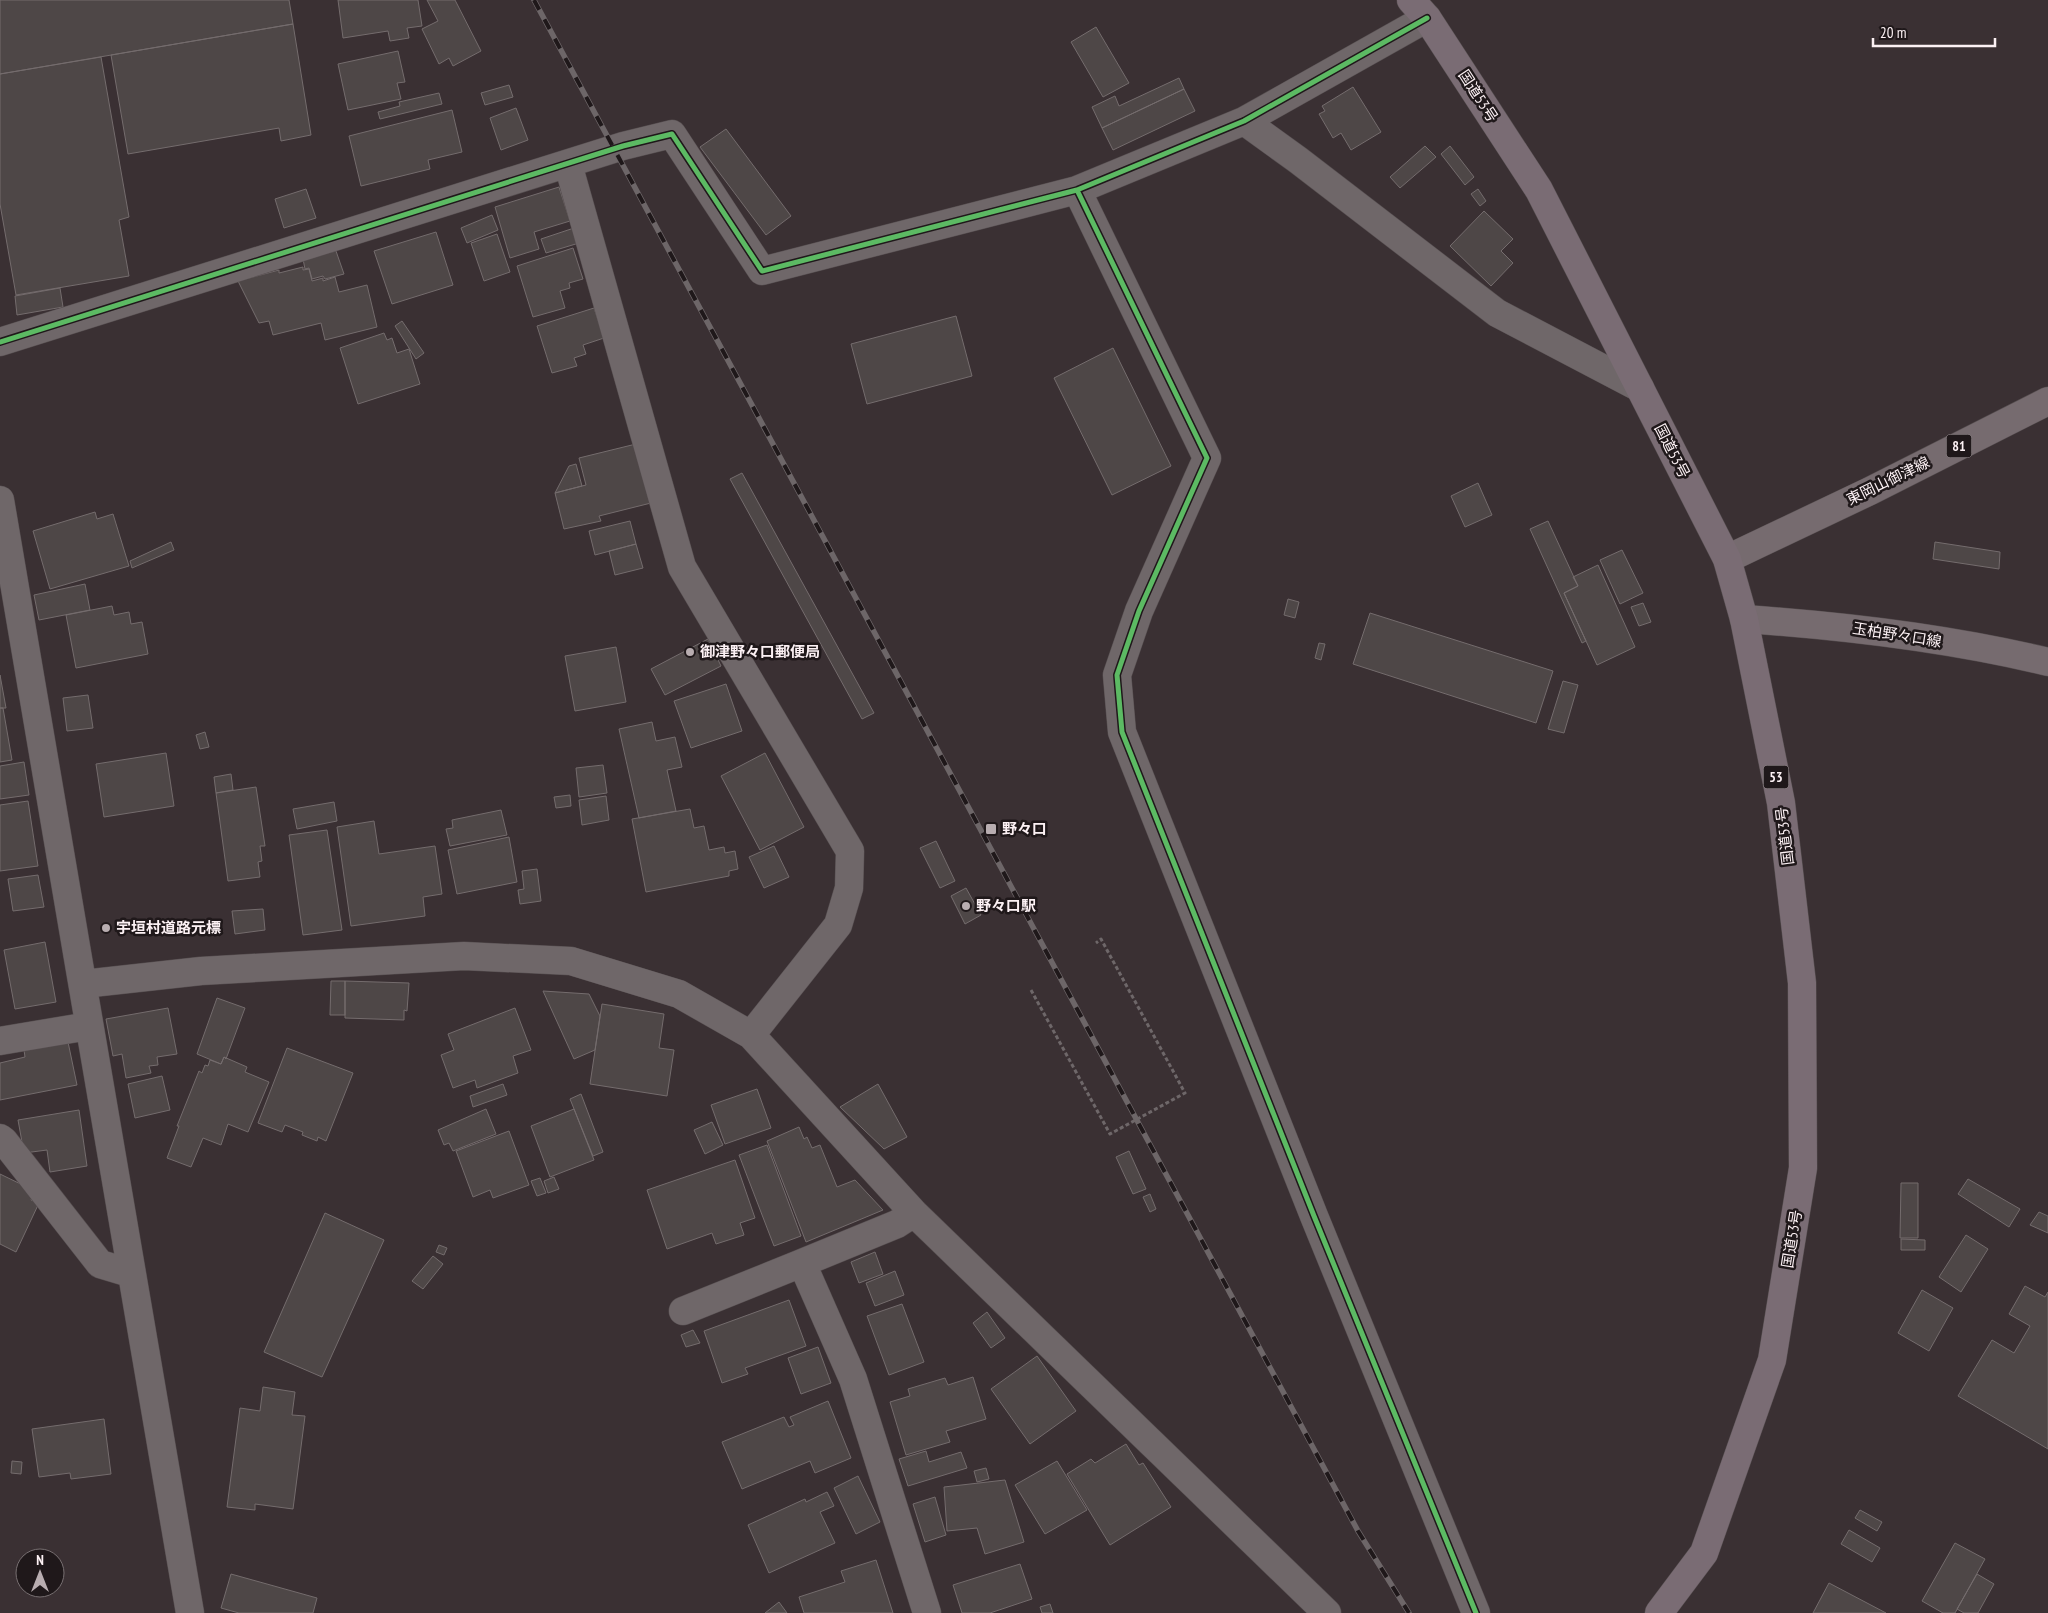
<svg xmlns="http://www.w3.org/2000/svg" width="2048" height="1613" font-family="'PT Sans Narrow','Noto Sans JP',sans-serif">
	<rect width="100%" height="100%" fill="#3a3033"/>
	<path fill="#4e4747" stroke="#746c6d" d="M0,0H289L293,24L0,74Z
		M338,0H418L422,26L407,28L409,38L390,41L388,31L343,38Z
		M427,0H455L481,51L453,66L449,58L439,64L422,29L438,21Z
		M293,24L311,135L281,141L279,128L128,154L111,55Z
		M1096,27L1129,83L1103,97L1071,42Z
		M398,51L405,82L397,83L401,99L348,110L338,64Z
		M101,57L129,217L119,220L129,276L16,295L0,204V74Z
		M1179,78L1184,89L1102,128L1092,107L1115,96L1119,106Z
		M509,85L513,97L485,105L481,93Z
		M1353,87L1381,132L1351,150L1341,133L1333,138L1319,114L1325,111L1322,106Z
		M1184,89L1195,111L1113,150L1102,128Z
		M439,93L442,104L380,119L378,112L400,106L399,102Z
		M516,108L528,140L501,150L490,118Z
		M452,110L462,152L428,160L430,169L361,186L349,136Z
		M726,129L791,216L766,235L700,147Z
		M1425,146L1436,157L1400,188L1390,177Z
		M1450,146L1474,177L1465,185L1441,154Z
		M559,187L570,221L534,232L539,249L510,258L495,207Z
		M306,189L316,218L284,228L275,199Z
		M1478,189L1486,201L1480,206L1471,194Z
		M1484,211L1513,239L1501,251L1513,263L1491,286L1450,246Z
		M492,215L498,230L467,243L461,228Z
		M574,228L579,243L546,253L541,239Z
		M436,232L453,285L392,304L374,251Z
		M497,234L510,272L484,281L471,243Z
		M573,248L583,279L569,283L570,288L560,291L565,308L533,317L517,266Z
		M336,251L344,274L325,279L323,276L312,279L309,268L305,269L303,259Z
		M303,267V270L309,269L312,281L323,278V281L335,277L339,292L367,285L377,327L325,340L321,323L273,335L269,321L259,323L238,281L279,270V273Z
		M60,288L63,307L17,315L15,296Z
		M594,308L604,338L583,345L586,354L574,358L577,366L552,373L537,326Z
		M956,316L972,376L867,404L851,344Z
		M402,321L424,353L416,359L395,326Z
		M384,333L387,340L392,338L397,353L409,349L420,384L358,404L340,348Z
		M1113,348L1171,466L1112,495L1054,378Z
		M636,444L651,503L599,516L601,521L564,529L555,493L586,485L579,458Z
		M576,464L582,486L555,493L569,466Z
		M742,473L874,713L862,719L730,479Z
		M1478,483L1492,515L1465,527L1451,496Z
		M95,512L97,519L113,514L129,566L50,589L33,531Z
		M630,521L636,544L595,555L589,531Z
		M1548,521L1578,586L1564,593L1586,641L1582,643L1530,529Z
		M171,542L174,550L132,568L130,561Z
		M1935,542L2000,552L1999,569L1933,559Z
		M636,544L643,568L615,575L609,551Z
		M1622,550L1643,593L1620,604L1600,560Z
		M1598,565L1635,647L1597,665L1564,593L1578,586L1573,577Z
		M85,584L90,610L39,620L34,595Z
		M1288,599L1299,602L1295,618L1284,615Z
		M1643,603L1651,622L1639,626L1631,607Z
		M112,606L114,615L129,612L131,624L142,622L148,654L76,668L66,615Z
		M1370,613L1553,671L1536,723L1353,664Z
		M708,639L721,666L665,695L651,669Z
		M1319,643L1325,644L1321,660L1315,658Z
		M616,647L626,702L575,711L565,656Z
		M0,675L6,708H0Z
		M1563,681L1578,685L1564,733L1548,729Z
		M726,684L742,731L691,748L674,701Z
		M88,695L93,728L67,731L63,698Z
		M0,708H3L12,760L0,762Z
		M652,722L656,741L675,737L682,767L667,770L676,811L639,818L619,729Z
		M205,732L209,747L200,749L196,735Z
		M166,753L174,806L104,817L96,764Z
		M765,753L804,827L760,850L721,776Z
		M24,762L29,795L0,799V766Z
		M603,765L607,793L579,797L576,768Z
		M231,774L233,790L216,793L214,777Z
		M256,787L265,846H260L262,861L258,862L260,877L228,881L216,793Z
		M570,795L571,806L556,808L554,797Z
		M606,796L609,820L582,825L579,800Z
		M28,801L38,866L0,871V805Z
		M334,802L337,821L297,829L293,809Z
		M690,809L694,828L704,826L709,850L724,847L725,853L735,851L738,869L729,871V876L646,892L632,819Z
		M501,810L507,835L450,846L446,829L453,828L452,820Z
		M374,821L379,854L435,846L442,894L423,897L425,916L351,926L337,827Z
		M327,830L342,930L303,935L289,835Z
		M509,837L517,882L457,894L448,850Z
		M936,841L955,881L940,888L920,848Z
		M774,846L789,877L764,888L749,857Z
		M537,869L541,901L520,904L518,890L524,889L522,871Z
		M38,875L44,907L13,911L8,879Z
		M966,888L981,915L965,924L951,896Z
		M263,909L265,930L235,934L232,911Z
		M45,942L56,1002L15,1009L4,950Z
		M331,981H345V1015H330Z
		M345,981L409,983L407,1011L404,1010V1020L345,1018Z
		M543,991L589,994L600,1016L595,1050L574,1059Z
		M217,998L245,1008L226,1059L224,1057L221,1064L197,1054Z
		M602,1004L664,1014L659,1048L674,1050L667,1096L590,1084Z
		M168,1008L177,1054L157,1057L158,1065L149,1066L151,1073L126,1078L122,1054L113,1056L106,1019Z
		M515,1008L531,1050L513,1056L518,1073L477,1088L475,1080L453,1088L441,1055L454,1050L448,1034Z
		M68,1042L77,1085L0,1100V1063L25,1057L24,1050Z
		M287,1048L353,1073L326,1141L318,1137L317,1141L302,1135L303,1132L285,1125L282,1132L258,1123Z
		M224,1057L247,1067L245,1072L269,1082L248,1132L228,1124L221,1145L203,1138L191,1167L167,1158L179,1126H177L199,1071L202,1073L205,1065L208,1066L210,1060L221,1064Z
		M162,1076L170,1110L135,1118L128,1084Z
		M503,1084L507,1095L473,1107L470,1096Z
		M878,1084L907,1137L884,1149L840,1107Z
		M757,1089L771,1128L725,1144L711,1105Z
		M581,1094L603,1152L593,1156L570,1099Z
		M486,1109L496,1134L453,1151L449,1143L444,1145L438,1130Z
		M574,1109L594,1160L550,1177L531,1126Z
		M79,1110L87,1166L50,1172L47,1150L24,1153L18,1120Z
		M712,1122L723,1145L705,1154L694,1130Z
		M799,1127L804,1139L807,1137L812,1148L820,1145L837,1187L855,1180L883,1210L806,1242L767,1141Z
		M509,1131L529,1185L493,1198L490,1190L473,1197L456,1151Z
		M767,1145L801,1236L774,1246L739,1155Z
		M1129,1151L1146,1189L1133,1194L1116,1157Z
		M735,1160L755,1218L740,1223L744,1235L716,1244L712,1233L667,1249L647,1190Z
		M0,1174L35,1191L31,1200L39,1203L16,1252L0,1244Z
		M554,1177L559,1189L548,1193L544,1181Z
		M540,1178L546,1193L537,1196L531,1181Z
		M1968,1179L2020,1209L2009,1227L1958,1194Z
		M1901,1183H1918V1238H1900Z
		M1150,1194L1156,1209L1150,1212L1143,1197Z
		M2039,1212L2048,1216V1233L2030,1225Z
		M325,1213L384,1240L322,1377L264,1352Z
		M1966,1235L1988,1249L1961,1292L1939,1277Z
		M1901,1239L1925,1240V1250H1901Z
		M439,1245L447,1248L444,1255L436,1252Z
		M875,1252L883,1274L859,1283L851,1262Z
		M433,1256L443,1264L423,1289L412,1281Z
		M895,1271L904,1295L875,1306L866,1283Z
		M2025,1286L2045,1297L2048,1292V1449L1958,1396L1992,1340L2014,1353L2030,1326L2009,1314Z
		M1922,1290L1953,1308L1929,1351L1898,1333Z
		M789,1300L806,1346L745,1368L748,1374L722,1383L704,1331Z
		M902,1304L924,1362L889,1375L867,1316Z
		M987,1312L1005,1338L991,1348L973,1323Z
		M693,1330L700,1343L686,1347L681,1335Z
		M818,1347L831,1383L801,1394L788,1358Z
		M1037,1356L1076,1411L1030,1444L991,1389Z
		M973,1377L986,1419L946,1431L950,1442L906,1455L890,1402L910,1396L908,1389L945,1378L948,1385Z
		M263,1387L295,1392L292,1415L305,1416L293,1509L255,1504V1510L227,1507L240,1408L260,1411Z
		M828,1401L851,1458L815,1473L810,1461L742,1489L722,1442L784,1417L789,1427L794,1425L790,1417Z
		M104,1419L111,1474L71,1479L70,1473L39,1477L32,1429Z
		M1126,1444L1139,1465L1143,1463L1171,1507L1110,1545L1067,1474L1091,1459L1095,1463Z
		M926,1451L929,1462L961,1452L967,1468L908,1486L899,1459Z
		M12,1461L22,1462L21,1474L11,1473Z
		M1057,1461L1087,1510L1045,1534L1015,1485Z
		M986,1468L989,1479L977,1482L974,1471Z
		M858,1476L880,1522L856,1534L834,1488Z
		M1005,1480L1024,1542L985,1554L977,1528L947,1531L944,1487Z
		M827,1492L834,1506L820,1512L835,1543L769,1573L748,1525L805,1499L806,1502Z
		M935,1497L946,1535L925,1542L913,1504Z
		M1860,1510L1882,1522L1877,1531L1855,1518Z
		M1849,1530L1880,1548L1872,1562L1841,1544Z
		M1955,1543L1985,1559L1955,1613H1943L1922,1601Z
		M876,1560L893,1613H804L799,1597L845,1582L841,1571Z
		M1020,1564L1032,1599L990,1613H962L953,1585Z
		M231,1574L317,1598L313,1613H239L221,1608Z
		M1977,1574L1994,1584L1978,1613H1964L1957,1609Z
		M1829,1583L1886,1613H1813Z
		M779,1602L787,1613H765Z
		M1050,1604L1053,1613H1042L1040,1607Z"/>
	<g fill="none" stroke-linecap="round" stroke-linejoin="round">
		<defs>
			<path id="minor" d="M1244,121L1298,160L1497,313L1640,388
				M568,164L682,567L850,851L849,888L838,925L751,1035
				M1077,190L1207,458L1139,611L1117,675L1122,732L1314,1216L1476,1613
				M0,342L623,146L672,134L762,271L1077,190L1244,121L1427,18
				M0,500C64,871 125,1242 190,1613
				M83,984L201,971L464,956L571,961L679,994L751,1035L914,1213L1327,1613
				M0,1041L89,1026
				M0,1138L4,1141L100,1264L130,1273
				M914,1213L897,1224L802,1263L853,1379L927,1613
				M683,1311L802,1263"/>
			<path id="major" d="M1727,559L1870,491L2048,401
				M1744,619C1846,626 1949,638 2048,662"/>
			<path id="highway" d="M1411,0L1427,18L1539,190L1727,559L1744,619L1781,803L1802,983L1803,1168L1772,1360L1704,1553L1659,1613"/>
		</defs>
		<use href="#minor" stroke="#554d4f" stroke-width="29"/>
		<use href="#major" stroke="#554d4f" stroke-width="29"/>
		<use href="#highway" stroke="#554d4f" stroke-width="29"/>
		<path stroke="#6e6769" stroke-width="3" stroke-dasharray="4 2.5" stroke-linecap="butt" d="M1031,990L1110,1134L1185,1093L1101,939L1096,943"/>
		<use href="#minor" stroke="#6f6769" stroke-width="28"/>
		<use href="#major" stroke="#766b6f" stroke-width="28"/>
		<use href="#highway" stroke="#7a6c74" stroke-width="28"/>
		<defs>
			<path id="rail" d="M534,0L1358,1531L1409,1613"/>
		</defs>
		<use href="#rail" stroke="#6d6668" stroke-width="5.5"/>
		<use href="#rail" stroke="#1f181a" stroke-width="4" stroke-dasharray="11" stroke-linecap="butt"/>
		<defs>
			<path id="cycleway" d="M1077,190L1207,458L1139,611L1117,675L1122,732L1314,1216L1476,1613
				M0,342L623,146L672,134L762,271L1077,190L1244,121L1427,18"/>
		</defs>
		<use href="#cycleway" stroke="#1f181a" stroke-width="8"/>
		<use href="#cycleway" stroke="#5cba63" stroke-width="5"/>
	</g>
	<g fill="#b8adb0" stroke="#1f181a" stroke-width="2">
		<circle cx="690" cy="652" r="5"/>
		<rect x="985" y="823" width="12" height="12" rx="2.5"/>
		<circle cx="966" cy="906" r="5"/>
		<circle cx="106" cy="928" r="5"/>
	</g>
	<g text-anchor="middle" stroke-width="5" stroke-linejoin="round" paint-order="stroke">
		<g fill="#1f181a" stroke="#bab0b3" stroke-width="1">
			<rect x="1946.5" y="434.5" width="25" height="23" rx="4"/>
			<rect x="1763.5" y="765.5" width="25" height="23" rx="4"/>
		</g>
		<g font-size="14" font-weight="bold" fill="#fcf1f4">
			<text x="1959" y="451">81</text>
			<text x="1776" y="782">53</text>
		</g>
		<g font-size="15" fill="#fcf1f4" stroke="#1f181a">
			<text transform="translate(1478 96) rotate(57)" y="5">国道53号</text>
			<text transform="translate(1672 451) rotate(63)" y="5">国道53号</text>
			<text transform="translate(1888 481) rotate(-26)" y="5">東岡山御津線</text>
			<text transform="translate(1897 635) rotate(9)" y="5">玉柏野々口線</text>
			<text transform="translate(1785 836) rotate(-97)" y="5">国道53号</text>
			<text transform="translate(1792 1239) rotate(-81)" y="5">国道53号</text>
		</g>
		<g font-size="15" font-weight="bold" fill="#fcf1f4" stroke="#1f181a" text-anchor="start">
			<text x="700" y="657">御津野々口郵便局</text>
			<text x="1002" y="834">野々口</text>
			<text x="976" y="911">野々口駅</text>
			<text x="116" y="933">宇垣村道路元標</text>
		</g>
	</g>
	<g transform="translate(40 1573)"><circle r="24" fill="#1f181a" stroke="#776f71"/>
	<path d="M0-4L9 19L0 12L-9 19Z" fill="#b8adb0"/>
	<text y="-8" font-size="14" font-weight="bold" text-anchor="middle" fill="#fcf1f4">N</text>
	</g>
	<path d="M1873 38v8h122v-8" fill="none" stroke="#fcf1f4" stroke-width="2.5"/>
	<text x="1880" y="38" font-size="15" fill="#fcf1f4" stroke="#1f181a" stroke-width="4" paint-order="stroke">20 m</text>
</svg>
